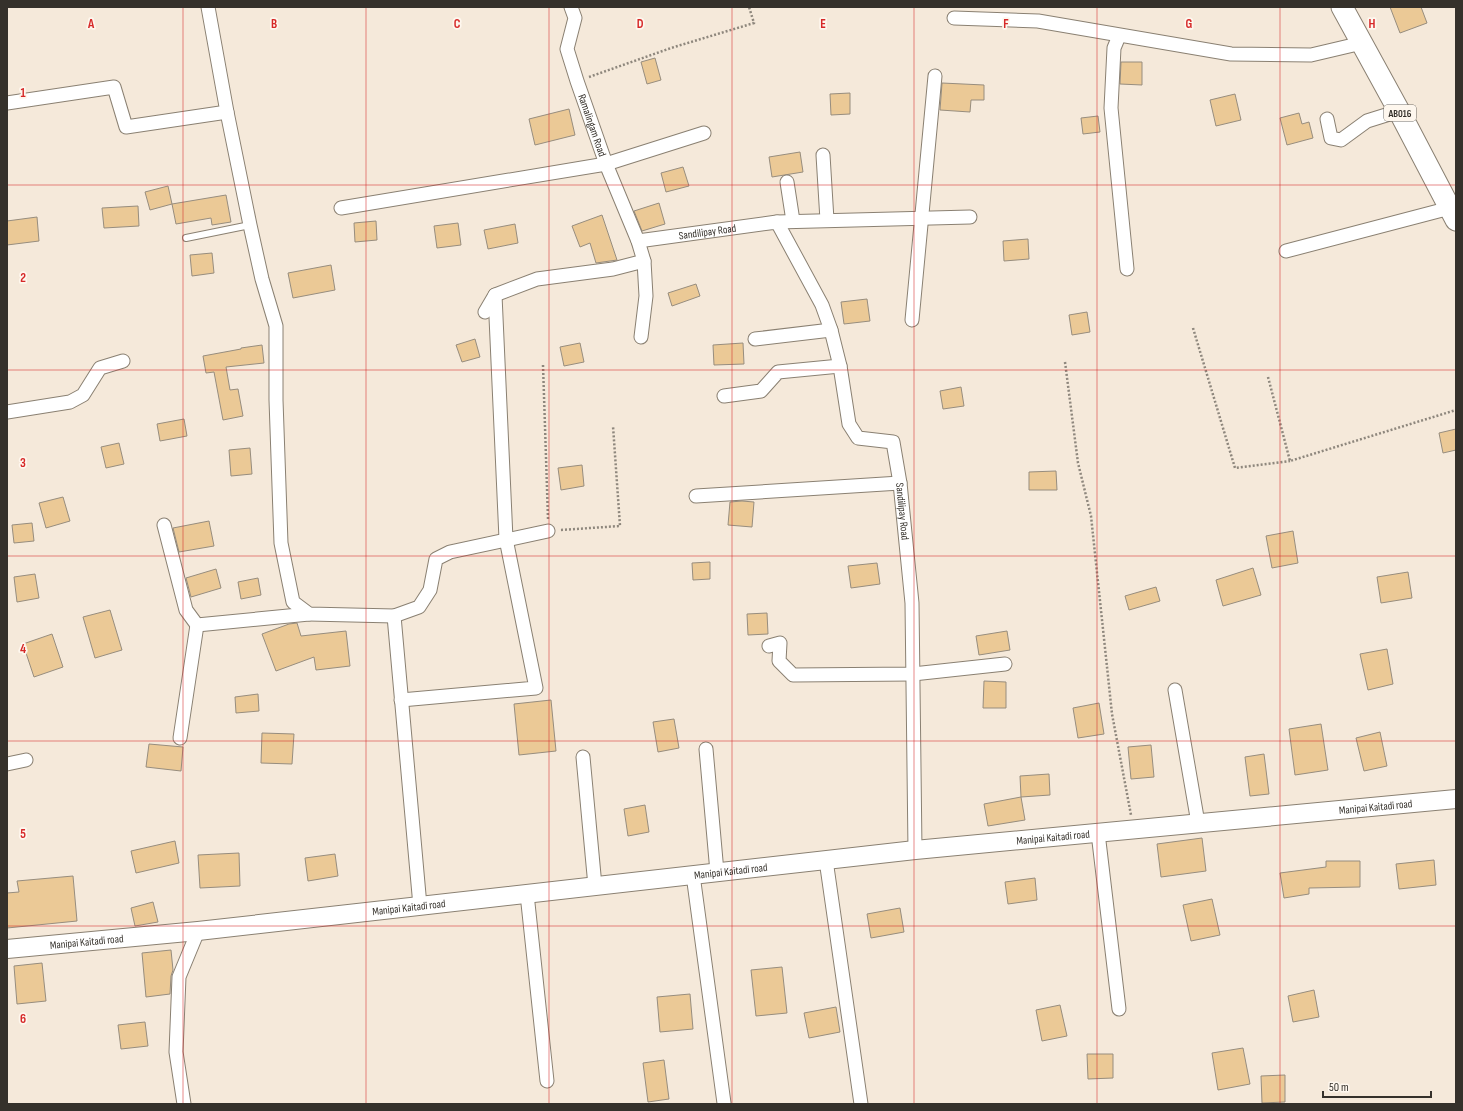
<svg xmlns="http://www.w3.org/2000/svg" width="1463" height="1111" font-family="'Sofia Sans Condensed',sans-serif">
	<rect width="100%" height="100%" fill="#f5e9da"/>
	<path fill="#ebc996" stroke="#978d7e" d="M1390,7H1421L1427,23L1400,33Z
		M655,58L661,80L647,84L641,62Z
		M1121,62H1142V85L1120,84Z
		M942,83L984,85V100H971L970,112L940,110Z
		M850,93V114L831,115L830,94Z
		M1235,94L1241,120L1216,126L1210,100Z
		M569,109L575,135L535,145L529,119Z
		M1299,113L1302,124L1309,122L1313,138L1287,145L1280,118Z
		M1098,116L1100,132L1083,134L1081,118Z
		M800,152L803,172L772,177L769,157Z
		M683,167L689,186L666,192L661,173Z
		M168,186L172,204L150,210L145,192Z
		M226,195L231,222L212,225L211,218L176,224L172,204Z
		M659,203L665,224L642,231L634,211Z
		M138,206L139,226L104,228L102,208Z
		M602,215L617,260L596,263L590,243L580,247L572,226Z
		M37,217L39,241L7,245V221Z
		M376,221L377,240L355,242L354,223Z
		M458,223L461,245L437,248L434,226Z
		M515,224L518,243L488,249L484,230Z
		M1028,239L1029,259L1004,261L1003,241Z
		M212,253L214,273L192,276L190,255Z
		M331,265L335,290L293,298L288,273Z
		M696,284L700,296L672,306L668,293Z
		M867,299L870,321L844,324L841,302Z
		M1087,312L1090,332L1072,335L1069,315Z
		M475,339L480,357L462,362L456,345Z
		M580,343L584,362L564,366L560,347Z
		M743,343L744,364L714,365L713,345Z
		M262,345L264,363L226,367L230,390L238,389L243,416L223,420L214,372L206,373L203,356L241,349V348Z
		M961,387L964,406L943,409L940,391Z
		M184,419L187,436L160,441L157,424Z
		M1456,429V450L1443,453L1439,433Z
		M119,443L124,464L106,468L101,447Z
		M250,448L252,474L231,476L229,450Z
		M582,465L584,486L561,490L558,468Z
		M1056,471L1057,490H1029V472Z
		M63,497L70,521L46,528L39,503Z
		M742,501L754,502L752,527L728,525L730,502Z
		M209,521L214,546L179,552L173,528Z
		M32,523L34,541L14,543L12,525Z
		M1293,531L1298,563L1272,568L1266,536Z
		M710,562V579L693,580L692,563Z
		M877,563L880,584L851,588L848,566Z
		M1253,568L1261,595L1223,606L1216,580Z
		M216,569L221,588L191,597L186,578Z
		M1408,572L1412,598L1381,603L1377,577Z
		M35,574L39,598L17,602L14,577Z
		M258,578L261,595L241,599L238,582Z
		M1156,587L1160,601L1129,610L1125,596Z
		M110,610L122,650L95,658L83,617Z
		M767,613L768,634L748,635L747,614Z
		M297,623L301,636L346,631L350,666L316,670L314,657L276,671L262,634L289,624Z
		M1007,631L1010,650L979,655L976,636Z
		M52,634L63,667L34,677L23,644Z
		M1387,649L1393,684L1368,690L1360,654Z
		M984,681L1006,682V708H983Z
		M258,694L259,711L236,713L235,697Z
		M551,700L556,751L519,755L514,704Z
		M1099,703L1104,734L1078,738L1073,708Z
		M674,719L679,748L658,752L653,722Z
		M1321,724L1328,770L1295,775L1289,729Z
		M1380,732L1387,766L1364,771L1356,738Z
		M262,733L294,734L292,764L261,763Z
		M149,744L183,747L181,771L146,767Z
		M1151,745L1154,777L1131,779L1128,747Z
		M1264,754L1269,794L1250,796L1245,757Z
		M1049,774L1050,795L1021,797L1020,776Z
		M1021,797L1025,820L988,826L984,804Z
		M645,805L649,832L628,836L624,809Z
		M1202,838L1206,871L1161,877L1157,844Z
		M175,841L179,863L136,873L131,851Z
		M239,853L240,886L200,888L198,855Z
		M335,854L338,876L308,881L305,858Z
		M1434,860L1436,885L1399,889L1396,864Z
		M1326,861H1360V887L1309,888V894L1284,898L1280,873L1326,867Z
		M73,876L77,921L7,928V893L19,892L17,881Z
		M1035,878L1037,900L1008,904L1005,882Z
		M1212,899L1220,935L1191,941L1183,905Z
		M153,902L158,922L135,926L131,908Z
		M900,908L904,932L871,938L867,914Z
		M171,950L173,970L171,976L170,994L146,997L142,953Z
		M42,963L46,1001L17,1004L14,966Z
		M782,967L787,1013L756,1016L751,970Z
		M1314,990L1319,1017L1293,1022L1288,996Z
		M690,994L693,1029L660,1032L657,997Z
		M1060,1005L1067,1036L1042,1041L1036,1010Z
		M836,1007L840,1032L809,1038L804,1013Z
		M145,1022L148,1046L121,1049L118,1025Z
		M1243,1048L1250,1084L1218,1090L1212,1053Z
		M1087,1054H1113V1078L1088,1079Z
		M664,1060L669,1099L648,1102L643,1063Z
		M1285,1075V1102L1262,1103L1261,1076Z"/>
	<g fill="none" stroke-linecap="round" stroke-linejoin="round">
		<defs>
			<path id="lane" d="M186,238L250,225"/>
			<g id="street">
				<path d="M208,7L227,112L250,225L262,279L276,326V400L281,543L293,602L309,614L394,616L419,607L430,590L436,559L450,552L548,531"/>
				<path id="s1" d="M571,7L575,18L567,49L577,81L606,164L638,241L644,261L646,296L641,337"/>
				<path d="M954,18L1038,21L1231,54L1311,55L1362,43"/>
				<path d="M1119,36L1114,48L1111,108L1127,269"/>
				<path d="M7,103L114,87L126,127L227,112"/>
				<path d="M1327,119L1331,138L1341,140L1367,121L1399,111"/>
				<path d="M823,155L827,220"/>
				<path d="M787,182L793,221"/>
				<path d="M341,208L606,164L704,133"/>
				<path d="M777,222L970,217"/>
				<path id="s2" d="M638,241L777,222L822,305L831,330L840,366L849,424L858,438L893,442L900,483L912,603L915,850"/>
				<path d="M1286,251L1450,208"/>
				<path d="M485,312L495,295L537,279L613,269L644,261"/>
				<path d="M912,320L935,76"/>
				<path d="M755,339L831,330"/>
				<path d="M724,396L761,391L778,372L840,366"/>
				<path d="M7,412L70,402L83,395L100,368L123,361"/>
				<path d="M696,496L900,483"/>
				<path d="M164,525L186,610L197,625L309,614"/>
				<path d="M394,616L420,906"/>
				<path d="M769,646L780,643L779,661L793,675L913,674L1005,664"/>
				<path d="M1175,690L1198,823"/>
				<path d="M401,700L536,688L506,539L495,295"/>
				<path d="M180,738L197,625"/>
				<path d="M706,749L717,872"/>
				<path d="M583,757L595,886"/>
				<path d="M7,764L26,760"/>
				<path d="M1098,833L1119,1009"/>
				<path d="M826,860L861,1104"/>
				<path d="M693,875L724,1103"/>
				<path d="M527,894L547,1081"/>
				<path d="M184,1104L176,1052L179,977L198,931"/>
			</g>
			<g id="secondary">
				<path id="s3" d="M7,949L198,931L915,850L1456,799"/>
			</g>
			<path id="primary" d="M1342,7L1399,111L1456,220"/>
		</defs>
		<use href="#lane" stroke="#8a8072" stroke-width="8"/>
		<use href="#street" stroke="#8a8072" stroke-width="15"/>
		<use href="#secondary" stroke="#8a8072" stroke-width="20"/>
		<use href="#primary" stroke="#8a8072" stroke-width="23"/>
		<path stroke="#8e877d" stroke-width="2.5" stroke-dasharray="2 2" stroke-linecap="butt" d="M589,77L671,48L754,23L749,7
			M1193,328L1235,468L1290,461
			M1065,362L1078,463L1091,516L1112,714L1131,815
			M543,365L548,519
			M1268,377L1290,461L1456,410
			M561,530L620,526L613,426"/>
		<use href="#lane" stroke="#fff" stroke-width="6"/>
		<use href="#street" stroke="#fff" stroke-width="13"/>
		<use href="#secondary" stroke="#fff" stroke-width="18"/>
		<use href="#primary" stroke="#fff" stroke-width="21"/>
	</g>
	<path fill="none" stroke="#d62828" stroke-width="1" stroke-opacity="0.55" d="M183,7V1104M366,7V1104M549,7V1104M732,7V1104M914,7V1104M1097,7V1104M1280,7V1104M7,185H1456M7,370H1456M7,556H1456M7,741H1456M7,926H1456"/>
	<g text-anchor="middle" stroke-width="3.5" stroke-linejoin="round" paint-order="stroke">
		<rect fill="#fef7ee" stroke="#716c66" stroke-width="1" x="1384" y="105" width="32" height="16" rx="3"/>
		<g font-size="10" font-weight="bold" fill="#35312b">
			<text x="1400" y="117">AB016</text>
		</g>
		<g font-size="11" fill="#35312b" stroke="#fef7ee">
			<text dy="4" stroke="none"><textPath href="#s1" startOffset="124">Ramalingam Road</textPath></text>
			<text dy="4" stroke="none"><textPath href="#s2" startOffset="70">Sandilipay Road</textPath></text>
			<text dy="4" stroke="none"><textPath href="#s2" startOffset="479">Sandilipay Road</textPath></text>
			<text dy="4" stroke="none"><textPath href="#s3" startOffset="1376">Manipai Kaitadi road</textPath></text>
			<text dy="4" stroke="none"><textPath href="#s3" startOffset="1052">Manipai Kaitadi road</textPath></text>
			<text dy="4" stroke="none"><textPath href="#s3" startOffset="728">Manipai Kaitadi road</textPath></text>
			<text dy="4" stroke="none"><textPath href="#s3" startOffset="404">Manipai Kaitadi road</textPath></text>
			<text dy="4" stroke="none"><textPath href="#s3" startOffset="80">Manipai Kaitadi road</textPath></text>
		</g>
	</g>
	<g font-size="13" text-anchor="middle" font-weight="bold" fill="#d62828" stroke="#fef7ee" stroke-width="3.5" stroke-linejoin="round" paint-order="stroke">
		<text x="91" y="28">A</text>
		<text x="274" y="28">B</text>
		<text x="457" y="28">C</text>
		<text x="640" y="28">D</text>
		<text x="823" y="28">E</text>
		<text x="1006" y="28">F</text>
		<text x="1189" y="28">G</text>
		<text x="1372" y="28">H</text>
		<text x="23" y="97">1</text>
		<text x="23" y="282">2</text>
		<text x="23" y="467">3</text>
		<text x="23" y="653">4</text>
		<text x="23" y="838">5</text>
		<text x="23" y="1023">6</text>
	</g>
	<rect width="1463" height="1111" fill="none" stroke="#35312b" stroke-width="16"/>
	<path d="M1323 1091v6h108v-6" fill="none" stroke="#35312b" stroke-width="2"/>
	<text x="1329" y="1091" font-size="12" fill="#35312b" stroke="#fef7ee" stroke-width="3" paint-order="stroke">50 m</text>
</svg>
